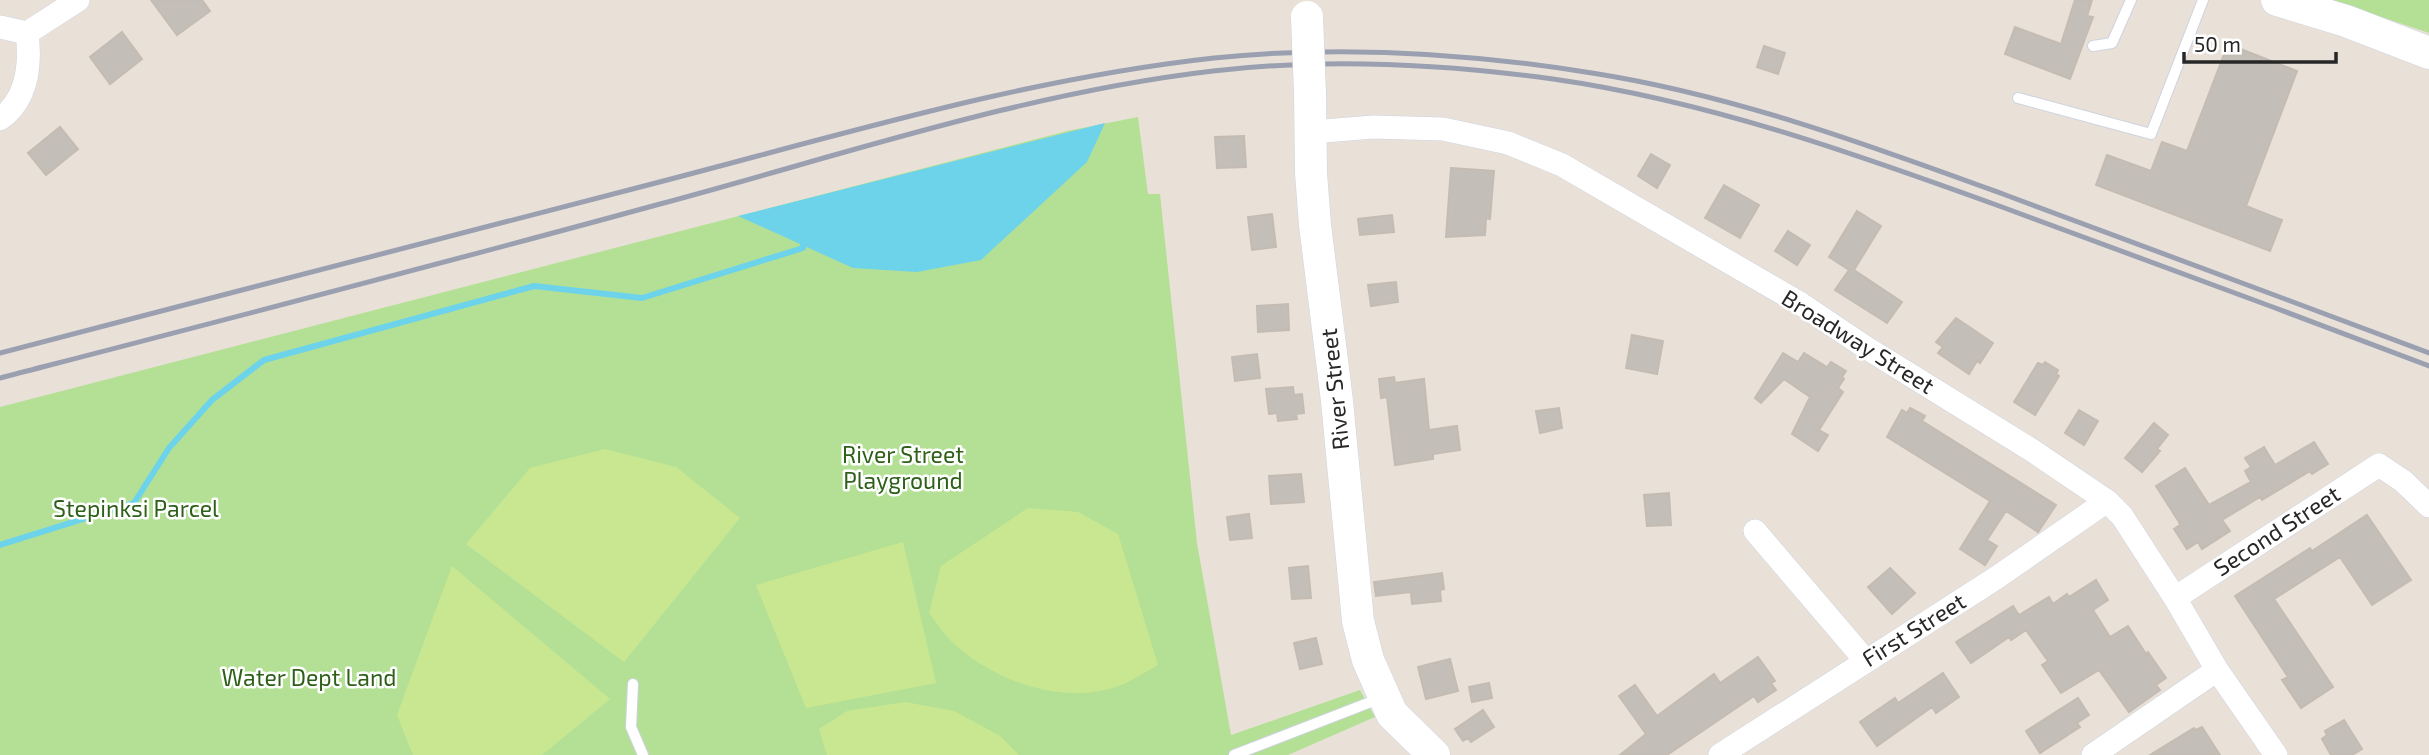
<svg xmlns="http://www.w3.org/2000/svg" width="2429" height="755" font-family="'Exo 2',sans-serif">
	<rect width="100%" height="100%" fill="#e9e1d8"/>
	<path fill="#b4e095" d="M2331,0H2429V33Z
		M1138,117L1148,194H1160L1197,543L1231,735L1360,690L1375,717L1288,755H0V407L1067,131Z"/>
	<path fill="#c9e790" d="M605,449L676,467L740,518L624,662L466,544L530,468Z
		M1028,508L1078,512L1118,534L1158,665C1145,672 1130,682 1116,687C1063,704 1001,683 960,649C948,640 938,625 929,613L941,566Z
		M903,542L936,683L806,708L756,585Z
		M452,566L610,699L542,755H413L397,715Z
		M905,702L954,711L1000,736L1019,755H827L819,729L847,711Z"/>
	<path fill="#6cd3eb" d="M1105,123L1087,162L981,260L917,272L853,268L738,216Z"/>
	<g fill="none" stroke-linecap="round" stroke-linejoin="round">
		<path stroke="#6cd3eb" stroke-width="6" d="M0,545L134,503L169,448L212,400L264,360L534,286L642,298L803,248V244"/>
	</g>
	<path fill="#c4beb8" stroke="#c4bcb2" stroke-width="2" d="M151,0H202L210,11L177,35Z
		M2075,0H2092L2087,16L2093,17L2070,79L2005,54L2015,27L2061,44Z
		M122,32L142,59L110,84L90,57Z
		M2228,44L2297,71L2246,206L2282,220L2270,251L2096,185L2107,155L2151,171L2162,142L2187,151Z
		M1764,46L1785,53L1778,74L1757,67Z
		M60,127L78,149L46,175L28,153Z
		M1244,136L1246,167L1217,168L1215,137Z
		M1651,154L1670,165L1657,188L1638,176Z
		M1451,168L1494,171L1490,219L1486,218L1485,235L1446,237Z
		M1724,185L1759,205L1740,238L1705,218Z
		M1857,211L1881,226L1854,270L1902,302L1887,323L1835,290L1849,270L1829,257Z
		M1272,214L1276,247L1252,250L1248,217Z
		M1392,215L1394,232L1360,235L1358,219Z
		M1788,231L1810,245L1797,265L1775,251Z
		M1396,282L1398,302L1371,306L1368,285Z
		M1288,304L1289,330L1258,332L1257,306Z
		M1956,318L1993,343L1980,363L1977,361L1969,374L1938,353L1943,347L1936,342Z
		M1632,335L1663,341L1657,374L1626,368Z
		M1783,353L1798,362L1804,353L1827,367L1831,362L1846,371L1842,377L1844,379L1838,388L1843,392L1819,430L1828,435L1818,451L1792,434L1810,397L1784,379L1761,403L1755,398Z
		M1257,354L1260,378L1235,381L1232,357Z
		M2045,362L2058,370L2056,374L2059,376L2035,415L2014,402L2038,363L2043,365Z
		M1394,377L1395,383L1424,379L1429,430L1457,426L1460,450L1433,454V459L1395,465L1387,397L1381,398L1379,379Z
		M1293,387L1294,395L1302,394L1304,413L1296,414L1297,419L1278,421L1277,413L1269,414L1266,389Z
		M1559,408L1562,428L1540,433L1536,411Z
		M1910,408L1925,416L1922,421L2056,505L2038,532L2006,511L1987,540L1997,546L1985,565L1960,549L1990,501L1887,437L1902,410L1907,413Z
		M2079,410L2098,421L2084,445L2065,433Z
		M2154,423L2168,435L2157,449L2160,451L2142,472L2125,458Z
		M2314,442L2328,464L2312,474L2310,471L2262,500L2260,497L2222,520L2230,531L2202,549L2198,542L2187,549L2174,529L2180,525L2179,522L2156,486L2185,468L2209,505L2251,482L2245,471L2251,467L2245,458L2264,447L2275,465Z
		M1301,474L1304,502L1271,504L1269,476Z
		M1669,493L1671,525L1647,526L1644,495Z
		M1249,514L1252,538L1230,540L1227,517Z
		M2367,515L2411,580L2372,605L2340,557L2274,599L2333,687L2301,708L2282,680L2288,677L2235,596L2310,548L2312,551Z
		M1308,566L1311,598L1292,599L1289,568Z
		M1890,568L1915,593L1892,614L1868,587Z
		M1442,573L1444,589L1440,590L1441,601L1412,604L1411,592L1376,596L1374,582Z
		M2096,580L2108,600L2093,610L2110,637L2128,626L2146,654L2148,652L2166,678L2156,685L2160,690L2129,712L2099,670L2061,693L2042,665L2048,661L2026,630L2011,640L2009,637L1971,663L1956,642L2013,606L2019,615L2049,597L2053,604L2067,594L2069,597Z
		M1316,638L1322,664L1300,669L1294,643Z
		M1758,657L1775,681L1771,683L1776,690L1758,702L1754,696L1667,755H1620L1646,734L1619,696L1635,685L1657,716L1714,674L1720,683Z
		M1450,659L1458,691L1426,699L1418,667Z
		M1943,673L1959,697L1936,713L1932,707L1877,746L1860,722L1895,698L1898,703Z
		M1489,683L1492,698L1472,702L1469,687Z
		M2078,698L2089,715L2077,723L2080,727L2040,753L2026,731Z
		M1483,710L1494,727L1471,742L1468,738L1463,741L1455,729Z
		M2344,720L2362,749L2352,755H2331L2322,739L2327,735L2325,731Z
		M2202,727L2220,755H2150L2194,728L2196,730Z"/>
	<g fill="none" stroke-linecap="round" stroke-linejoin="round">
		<defs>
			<path id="service" d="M2093,46L2112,43L2131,0
				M2018,98L2151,134L2203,0
				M633,684L631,727L643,755
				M1234,755L1381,698"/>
			<path id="minor" d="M0,27L27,33L78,0
				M0,119C28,99 31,65 27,33
				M1312,132L1373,127L1443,129L1508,143L1562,165L1801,304L1865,347L2033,451L2107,501L2122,516L2175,598L2217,670L2276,755
				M1755,531L1866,661
				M2175,598L2379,465L2403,481L2429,506
				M1720,755L1996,578L2107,501
				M2093,755L2217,670"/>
			<path id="secondary" d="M2277,0L2346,21L2429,53
				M1310,93L1311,173L1315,225L1337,401L1358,621L1368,660L1392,714L1434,755"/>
		</defs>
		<use href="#service" stroke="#ced3e0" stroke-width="12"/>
		<use href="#minor" stroke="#ced3e0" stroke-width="24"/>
		<use href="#secondary" stroke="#ced3e0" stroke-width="33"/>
		<use href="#service" stroke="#fff" stroke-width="10"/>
		<use href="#minor" stroke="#fff" stroke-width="23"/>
		<use href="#secondary" stroke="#fff" stroke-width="32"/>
		<path stroke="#9ba0b1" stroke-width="5" d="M0,353C216,297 432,240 648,185C834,137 1022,79 1214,58C1339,45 1468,53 1592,73C1733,95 1869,145 2003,194C2145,246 2287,300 2429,353
			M0,378C220,321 441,264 660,204C843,155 1024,93 1213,71C1323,58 1443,64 1553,79C1708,101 1856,154 2002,207C2145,259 2287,312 2429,366"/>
		<defs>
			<path id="secondary-bridge" d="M1307,17L1310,93"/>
		</defs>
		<use href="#secondary-bridge" stroke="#ced3e0" stroke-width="33" stroke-linecap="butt"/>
		<use href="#secondary-bridge" stroke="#fff" stroke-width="32"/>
	</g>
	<g text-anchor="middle" stroke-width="5" stroke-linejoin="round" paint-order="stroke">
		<g font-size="23" fill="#272727" stroke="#fff">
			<text transform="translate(1858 342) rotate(32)" y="8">Broadway Street</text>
			<text transform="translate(1335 389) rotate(-96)" y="8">River Street</text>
			<text transform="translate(2277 531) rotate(-33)" y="8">Second Street</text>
			<text transform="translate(1914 630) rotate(-32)" y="8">First Street</text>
		</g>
		<g font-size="23" fill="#2e601a" stroke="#fff">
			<text x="903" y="463">River Street<tspan x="903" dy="26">Playground</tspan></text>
			<text x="136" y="517">Stepinksi Parcel</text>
			<text x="309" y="686">Water Dept Land</text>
		</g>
	</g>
	<path d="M2184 52v10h152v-10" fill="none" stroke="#272727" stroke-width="3.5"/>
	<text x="2194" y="52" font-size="21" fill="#272727" stroke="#ffffff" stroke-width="5" paint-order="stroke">50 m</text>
</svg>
